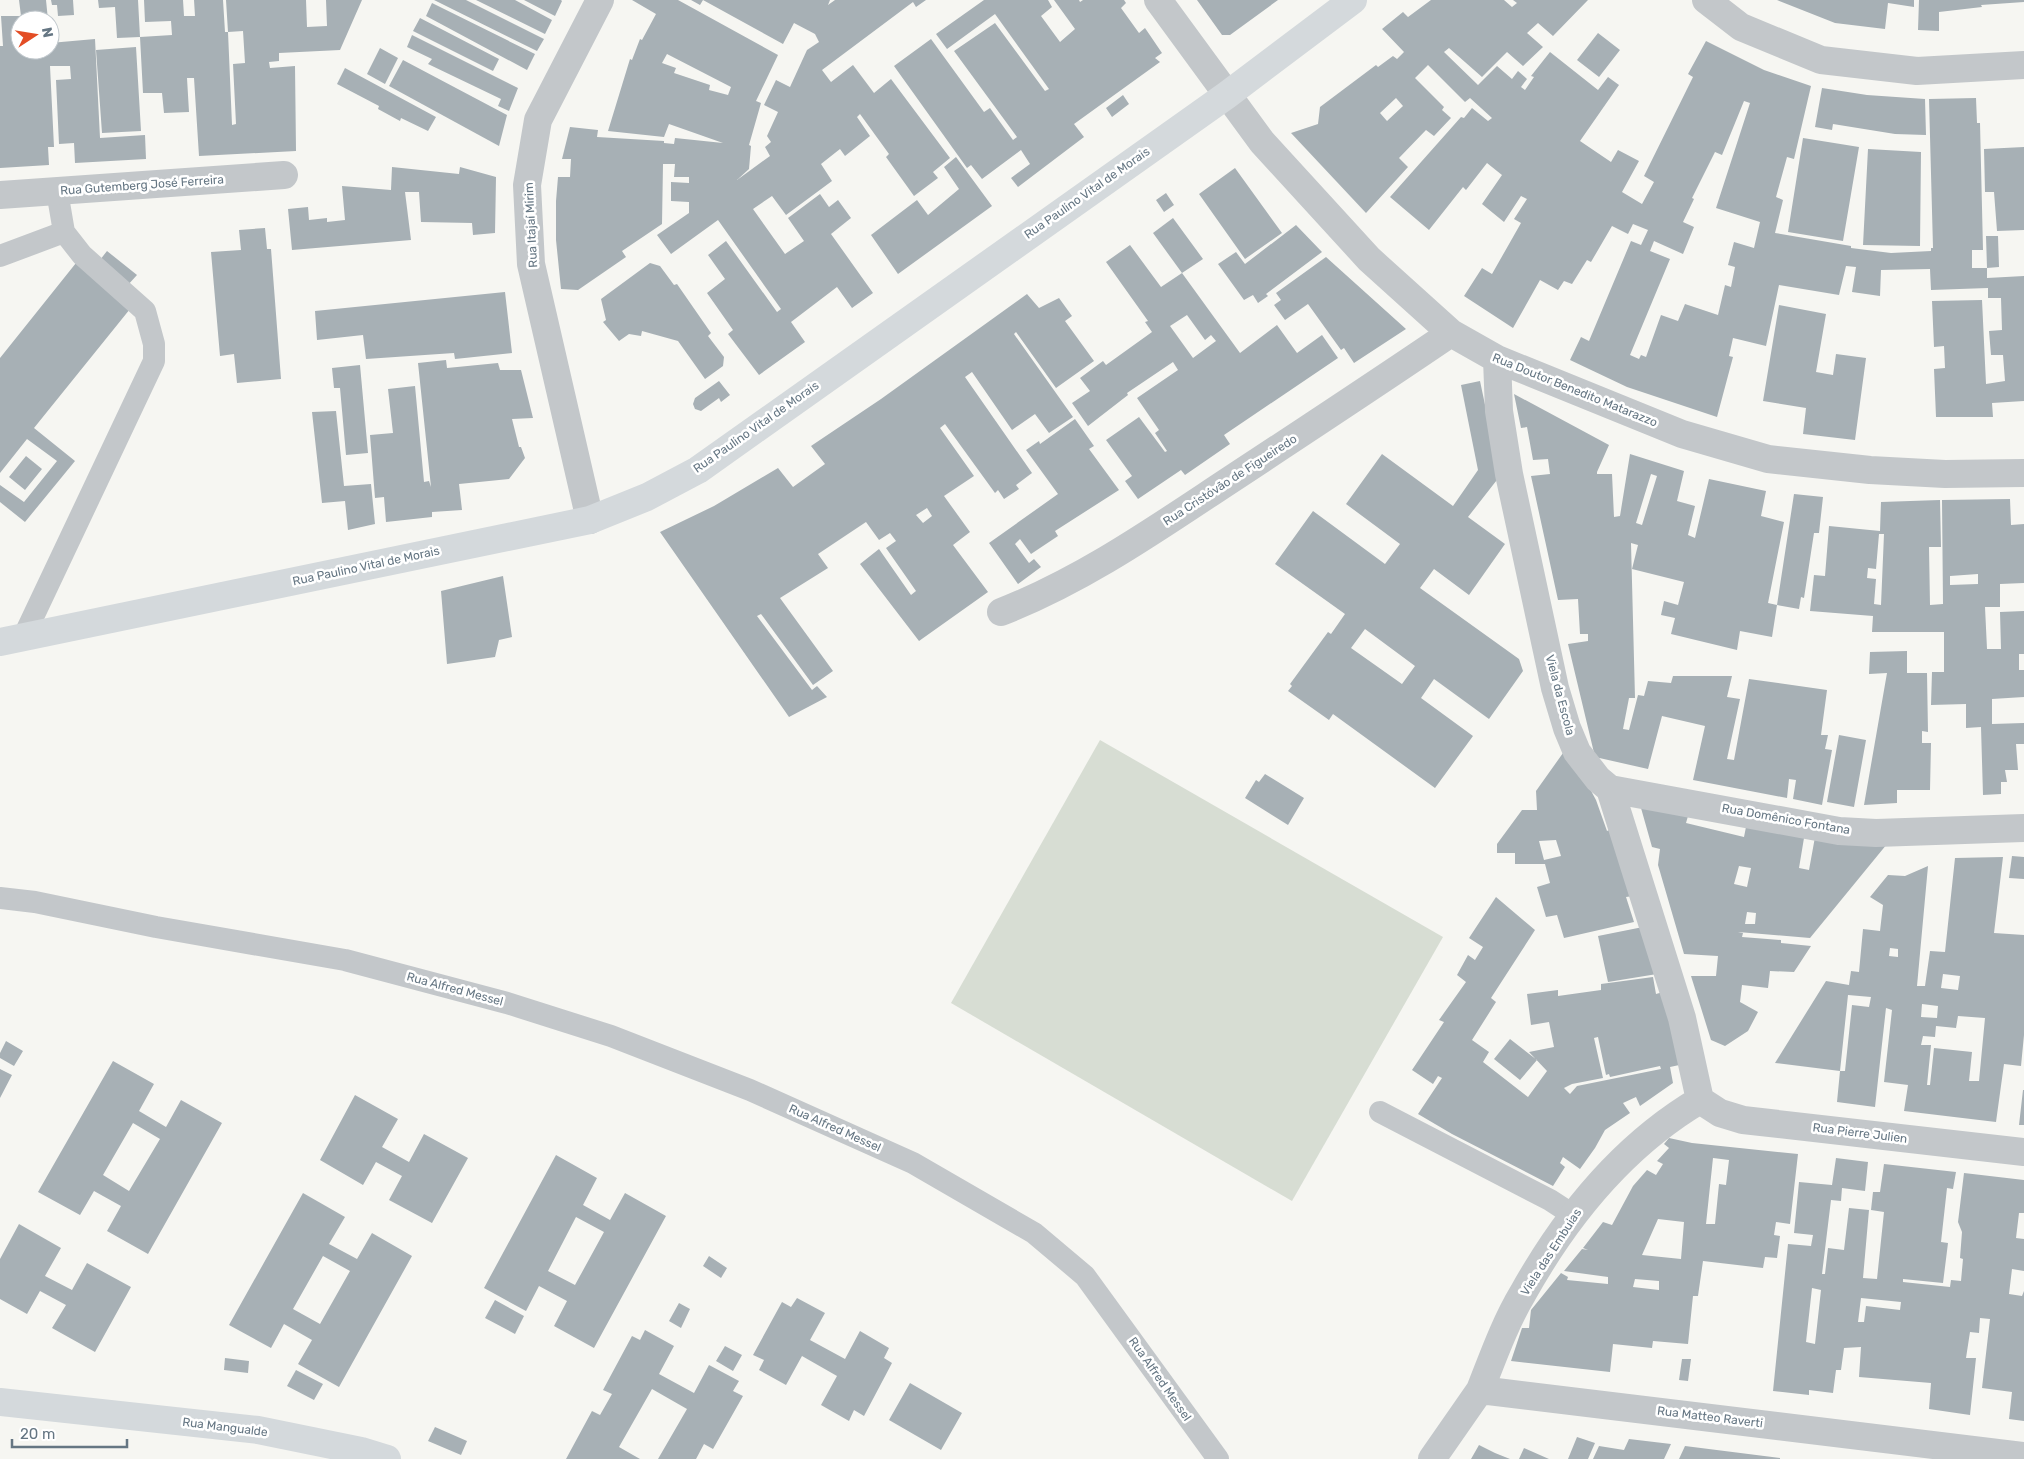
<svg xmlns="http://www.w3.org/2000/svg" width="2024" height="1459" font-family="Rubik,sans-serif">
	<rect width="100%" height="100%" fill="#f6f6f2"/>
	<path fill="#d7ddd3" d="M1100,740L1443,937L1292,1201L951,1003Z"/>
	<path fill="#a7b0b5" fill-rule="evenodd" d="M19,0H46L48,20H20V50H50V43L95,39L100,138L145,135L146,159L75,163L74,143L59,144L56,80L71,79L70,66H50L54,147H48L49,165L0,168V46H3L1,16H21Z
		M51,0H73L74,15L58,16L57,5H52Z
		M98,0H138L140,37L117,38L115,7L99,8Z
		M144,0H183L184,16H195L194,0H223L225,32H228L232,125L236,124L233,64L245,63L243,31L228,32L226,0H306L307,27L327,26L326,0H362L340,50L279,53V61L269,62L270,68L295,66L296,151L199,156L194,78H187L189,112L164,113L162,93H143L140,37L172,35L171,21L145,22Z
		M434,0H466L544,39L537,51Z
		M476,0H515L552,20L545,34Z
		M524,0H561L562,1L555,16Z
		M632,0H678L778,55L756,101L761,103L749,145L751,146L749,169L737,180L770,156L765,147L771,142L767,136L778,112L764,105L776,80L790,87L807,50L819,42L815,34L794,23L783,44L703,0L700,5L691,0H830L828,5L835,0H926L916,7L913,2L822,70L831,82L853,65L874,93L891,79L950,158L933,172L938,178L914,196L886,157L889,154L860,114L857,117L870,136L845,156L840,149L821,164L832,181L786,215L772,196L753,209L785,254L804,241L788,218L820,194L829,207L838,200L851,218L831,234L873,293L852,308L837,287L791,322L805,342L759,375L728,334L733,330L707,293L725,279L708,255L726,241L777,312L781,309L718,220L671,254L657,235L689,213V202L671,201V182L689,183V177H674L675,164H663L662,224L622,251L626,257L578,290L561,289L556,240V201L558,177H570L571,159H562L570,127L598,130L597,137L664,141V143L674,144L675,138L723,143L669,124L664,137L608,131L630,59L632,60L640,39L642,40L656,14ZM667,54L731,87L728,95L709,90L710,85L674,73L676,68L662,63Z
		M984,0H1048L1052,7L1041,16L1060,42L1075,29L1054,0H1079L1080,2L1083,0H1124L1126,3L1121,8L1139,33L1145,28L1162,53L1155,58L1160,62L1074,124L1084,137L1018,187L1011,178L1030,164L1021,150L982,179L971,165L967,168L894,66L931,39L984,112L990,108L1013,140L1017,137L954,51L995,23L1045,91L1049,89L995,14L947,49L936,34Z
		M1197,0H1278L1230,35H1222Z
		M1431,0H1504L1512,7L1517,3L1513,0H1588L1553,36L1538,23L1527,33L1543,47L1523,66L1507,52L1482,77L1449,48L1444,52L1478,85L1497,66L1512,79L1518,71L1527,79L1521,87L1525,90L1534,77L1531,76L1550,52L1598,90L1608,77L1619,85L1580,141L1611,162L1618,150L1639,161L1622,192L1642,204L1654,182L1644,176L1693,77L1688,74L1706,41L1764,70L1811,86L1794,159L1787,157L1776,197L1783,200L1775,233L1851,246V248L1891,253L1931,251V248H1933L1929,99L1976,98L1977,123H1980L1983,250H1972V268H1987L1986,236H1998L1999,267L1987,268V278L2024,276V401L1992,403L1993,417H1936L1934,369L1945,368L1944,346L1934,347L1932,301L1982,300L1986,384L2005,381L2003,355H1991L1989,331L2002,330L2001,298H1988V288L1931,290L1930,269L1881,270L1880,296L1852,292L1856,267L1846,266L1839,295L1779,285L1766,346L1733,338L1729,356L1733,357L1717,417L1627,387L1570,360L1581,337L1589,341L1631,241L1641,245L1648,230L1633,224L1628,234L1612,226L1591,262L1587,260L1572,284L1564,281L1558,290L1540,280L1513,328L1464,296L1482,268L1492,274L1521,223L1514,219L1527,199L1521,196L1504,222L1482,204L1502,175L1487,163L1466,190L1463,187L1429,230L1390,197L1461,117L1464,118L1472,108L1488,121L1492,118L1470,98L1465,102L1428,65L1415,78L1444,107L1442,110L1451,118L1434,136L1426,130L1399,158L1408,167L1366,213L1291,133L1318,124L1320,107L1376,65L1378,67L1393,56L1397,59L1404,52L1382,29L1403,12L1408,17ZM1396,98L1403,106L1387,121L1380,113ZM1744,101L1750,103L1716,208L1760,222L1754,248L1734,242L1728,265L1735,267L1731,287L1725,285L1718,315L1685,304L1678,321L1661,315L1646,357L1641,355L1639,359L1630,355L1670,259L1650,251L1654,241L1683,254L1694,227L1683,222L1694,199L1692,198L1715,152L1722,155Z
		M1777,0H1914V7L1888,3L1885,29L1835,23Z
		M1919,0H2024V2L1981,5L1982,7L1939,12V31L1918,30Z
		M432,3L535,54L527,70L426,16Z
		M420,18L499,59L493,71L413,31Z
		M1598,33L1620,50L1599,77L1577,60Z
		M412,35L518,88L509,111L498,106L501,99L428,64L432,59L407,47Z
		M136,47L141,131L102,133L96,50Z
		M380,48L398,58L385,84L367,74Z
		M403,60L507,115L499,146L389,86Z
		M345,68L436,117L428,131L401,118L400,121L378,109L379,106L337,84Z
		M1822,88L1867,95L1925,99L1926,135L1895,134L1833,124L1832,130L1815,127Z
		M1123,95L1129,104L1112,117L1106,108Z
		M1803,138L1859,147L1843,241L1788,232Z
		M2024,147V230L1997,231L1994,192H1985L1984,149Z
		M1868,149L1921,152L1920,246L1863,245Z
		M956,157L992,206L898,274L871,235L917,200L928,215L959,189L944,167Z
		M392,167L459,174L460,167L496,177L495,233L473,235L472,223L421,222L419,192H405L411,240L292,250L288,209L308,207L309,220L327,218V222L345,220L342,186L391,190Z
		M1235,168L1282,233L1245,259L1199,194Z
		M1166,193L1174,205L1164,212L1156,200Z
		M1173,218L1203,259L1182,273L1153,233Z
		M1296,225L1322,252L1266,294L1268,296L1258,303L1253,295L1244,300L1218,264L1236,252L1245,264Z
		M265,228L267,249H271L281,379L237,383L234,354L220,356L211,252L241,250L239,230Z
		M1130,245L1161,287L1182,273L1240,353L1277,325L1297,353L1322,335L1338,358L1224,435L1230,444L1185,475L1181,470L1138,499L1125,481L1132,476L1106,440L1139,417L1165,452L1167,451L1155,433L1159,430L1137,398L1178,370L1173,362L1127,393L1128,395L1088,426L1072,403L1090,391L1080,378L1103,361L1106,365L1152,332L1145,322L1148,321L1106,262ZM1187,315L1205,340L1211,335L1216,341L1193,358L1170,326Z
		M107,251L137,275L116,298L130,309L34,428L75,461L25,522L0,502V485L24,502L57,461L27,439L0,473V358L76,263L89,274Z
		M1326,257L1406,329L1354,363L1344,348L1341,350L1308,304L1285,320L1274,305L1281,300L1276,293Z
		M650,263L660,266L674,285L677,284L711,333L708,336L724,357L723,366L705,379L678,341L642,331L641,336L629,334L619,341L603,322L606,320L601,299Z
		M505,292L512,353L455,359L454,353L366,359L363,335L317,340L315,311Z
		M1027,294L1039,308L1059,298L1072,316L1065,321L1094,361L1056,388L1016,332L1014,334L1073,417L1049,433L1035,414L1012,430L972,372L965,377L1032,473L1016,485L1019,489L1004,499L998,490L995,493L945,424L940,428L974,476L944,496L970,532L953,545L988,592L919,641L860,564L879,549L911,595L916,591L886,548L896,541L890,533L879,540L866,522L818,554L828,568L780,598L833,671L813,685L761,614L757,616L812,690L817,686L827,697L789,717L660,532L714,506L778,468L793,487L825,464L811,446L881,399ZM927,508L932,516L923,523L916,515Z
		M1779,305L1826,314L1816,372L1833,375L1836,354L1866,358L1855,440L1803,434L1806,408L1763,401Z
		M446,360L447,368L498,363L500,370H521L533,418L512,419L519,447H521L525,458L509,479L459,484L462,510L432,512V517L386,522L384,497L375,498L370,435L393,433L388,389L415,386L424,482L429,481L431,487L418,363Z
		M360,365L368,453L346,455L340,388H334L332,368Z
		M719,381L730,395L721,402L719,398L701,411L695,409L693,404L695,398Z
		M1480,381L1500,476L1468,517L1505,544L1469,595L1434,569L1420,588L1519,659L1523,671L1489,719L1434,679L1421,698L1473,736L1435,788L1333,714L1329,720L1288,691L1292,686L1290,684L1328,632L1331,634L1345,614L1275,564L1313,511L1385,564L1400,544L1346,504L1382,454L1453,506L1478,470L1461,385ZM1365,629L1415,666L1402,684L1351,648Z
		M1514,394L1609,445L1597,472V474H1612L1614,517L1620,516L1630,454L1684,471L1677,501L1695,506L1688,535L1695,538L1709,479L1766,491L1761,516L1784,522L1768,603L1777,605L1772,637L1740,631L1737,650L1671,634L1675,618L1661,615L1664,601L1678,605L1684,582L1632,569L1638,545L1631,543L1635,698H1629L1623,729L1629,730L1638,695L1644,696L1648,681L1671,683L1673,676H1732L1727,697L1740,699L1727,759L1734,760L1749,679L1827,690L1821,735H1828L1825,749L1832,750L1822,805L1793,799L1796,780L1789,779L1787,798L1693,780L1705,726L1662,716L1648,769L1595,757L1568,644L1588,641V634H1580L1578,599L1558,600L1531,476L1550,474L1548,459L1533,460L1527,427L1521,428ZM1651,474L1657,476L1642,525L1636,523Z
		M336,411L344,486L371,484L375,524L348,530L345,501L322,503L312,412Z
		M1075,419L1094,446L1089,449L1119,490L1055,531L1058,536L1031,554L1020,539L1015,544L1029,563L1034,559L1041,567L1018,584L989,543L1058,494L1026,450L1039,441L1040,444Z
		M26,456L42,469L25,490L9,477Z
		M1794,494L1823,497L1819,533H1814L1804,598L1801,597L1799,609L1777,605Z
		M2010,499L2011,525L2024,524V583L2000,584V607H1985L1987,649H2001L2000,612L2024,611V654H2019V670H2024V697L1992,699V724L2024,723V744H2016L2018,770H2005L2007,782H2001V794L1983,795L1981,727L1966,728V704L1931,705L1932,672H1944V632H1872L1873,616L1810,611L1814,575L1825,576L1829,526L1880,531L1881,502L1940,500L1941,547H1929L1930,605L1943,604L1942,500ZM1879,534H1884L1881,605L1874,604L1876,579L1867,578L1868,568L1876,569ZM1978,574V584L1950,585V576Z
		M503,576L512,637L499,640L495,657L447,664L441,591Z
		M1907,651V673H1927L1928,732L1922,731V743H1931L1930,790H1897V803L1864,805L1887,673L1869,674L1870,652Z
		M1839,735L1866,740L1854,807L1827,802Z
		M1570,752L1596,800L1607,831L1612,829L1633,896L1626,897L1634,922L1564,938L1557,915L1546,917L1537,887L1550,883L1545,864H1515V853H1497V844L1522,810H1537L1536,791L1563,753ZM1556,840L1561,856L1544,860L1539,841Z
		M1265,774L1304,798L1288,825L1245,798L1256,780L1259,782Z
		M1641,808L1690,809L1686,823L1744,837L1746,827L1804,838L1799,868L1809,870L1815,837L1887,844L1810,938L1738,932L1743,933L1742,937L1781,940V943L1811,946L1794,972L1770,971L1768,988L1742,985L1740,1002L1758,1012L1748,1031L1725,1046L1711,1040L1691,976H1716L1718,956L1684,954L1658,865L1660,849L1652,847ZM1739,866L1751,868L1747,887L1734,884ZM1747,912L1756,913L1755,924H1745Z
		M2012,856L2024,857V879L2009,878Z
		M2003,857L1994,933L2024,935V1035L2021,1066L2004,1064L1996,1122L1904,1111L1908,1085L1884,1082L1892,1010L1886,1008L1875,1107L1837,1102L1840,1071H1845L1852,1005L1869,1007L1871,997L1848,995L1840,1071L1775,1063L1826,981L1849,985L1851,971L1859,972L1863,929L1880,931L1883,905L1870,897L1888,875L1905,876L1928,866L1917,986H1925L1930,951L1945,952L1955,858ZM1890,948L1898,949V957L1889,956ZM1943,974L1960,976L1958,990L1941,988ZM1922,1004L1938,1006L1937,1018L1921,1017ZM1958,1016L1985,1018L1979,1081H1969L1972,1052L1934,1048L1930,1085H1927L1931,1045H1921L1923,1036L1935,1037L1936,1026L1956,1028Z
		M1496,897L1535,930L1491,998L1496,1002L1472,1040L1489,1052L1483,1062L1528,1097L1547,1071L1529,1052L1554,1047L1549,1022L1531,1025L1527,994L1558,990V996L1601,990V984L1653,977L1656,994L1663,992L1684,1064L1670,1067L1673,1083L1640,1106L1636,1097L1623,1103L1630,1113L1605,1130L1595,1148L1580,1169L1563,1157L1560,1163L1565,1167L1553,1186L1452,1134L1418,1114L1442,1078L1438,1076L1433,1084L1412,1070L1444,1022L1439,1020L1466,982L1457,975L1468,955L1475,960L1483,947L1469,938ZM1598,1037L1606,1075L1609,1074L1610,1077L1660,1066L1661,1069L1577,1086L1570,1094L1564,1088L1572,1084L1603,1078L1594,1038Z
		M1643,927L1657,974L1608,982L1598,936Z
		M1510,1039L1537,1060L1520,1080L1494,1059Z
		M6,1041L23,1051L14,1066L0,1058V1053Z
		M113,1061L154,1084L139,1111L166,1127L181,1100L222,1123L148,1254L107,1231L121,1206L94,1191L80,1215L38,1192ZM133,1123L160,1139L129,1191L103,1175Z
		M0,1069L12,1075L0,1098Z
		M2023,1090H2024V1125H2019Z
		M355,1095L398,1119L382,1147L409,1162L424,1134L468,1158L432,1223L389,1200L402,1176L376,1162L363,1185L320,1160Z
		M1669,1138L1692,1143L1798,1154L1790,1224L1776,1222L1774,1235L1780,1236L1777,1258L1765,1257L1763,1268L1703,1261L1698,1296H1693L1688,1344L1653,1341L1652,1348L1613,1344L1610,1372L1511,1361L1522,1328H1529L1531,1310L1561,1273L1568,1277L1567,1280L1608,1284V1277L1564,1271L1582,1249L1588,1250L1583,1248L1603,1222L1612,1225L1633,1186L1647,1170L1656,1175L1663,1164L1657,1161L1669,1148L1664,1144ZM1713,1158L1729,1160L1726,1185L1719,1184L1715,1224H1706ZM1658,1219L1684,1222L1681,1259L1642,1255ZM1635,1279L1659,1281V1290L1633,1287Z
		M556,1155L597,1178L583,1205L610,1220L625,1193L666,1216L594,1348L554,1326L567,1301L539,1286L526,1311L484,1288ZM576,1217L604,1232L575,1285L548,1271Z
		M1836,1158L1868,1162L1865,1191L1842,1188L1841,1201L1831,1200L1822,1274H1825L1828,1248L1844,1250L1849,1208L1869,1210L1863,1278L1877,1279L1884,1212L1871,1210L1873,1192H1880L1884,1164L1956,1172L1953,1189L1947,1188L1941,1242L1948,1243L1943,1283L1903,1279V1282L1950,1287L1951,1280L1961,1281L1963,1259L1960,1258L1962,1232L1958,1222L1964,1173L2024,1180V1213H2019L2016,1238L2024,1239V1271L2012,1269L2009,1294L2022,1296L2024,1291V1421L2009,1419L2012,1392L1982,1388L1990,1319L1980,1318L1979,1333L1970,1332L1966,1358H1976L1970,1415L1929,1409L1931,1383L1859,1377L1861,1347L1844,1348L1841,1370H1836L1833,1393L1809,1390V1395L1773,1391L1788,1244L1811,1246L1813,1235L1794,1233L1799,1182L1832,1185ZM1812,1288L1821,1290L1815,1344L1806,1342ZM1861,1298L1901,1302L1900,1310L1866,1306L1864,1322H1858Z
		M303,1193L345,1217L329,1244L357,1259L372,1233L412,1256L339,1387L298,1364L312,1340L284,1324L271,1348L229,1325ZM323,1256L350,1271L320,1324L293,1309Z
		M19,1224L61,1248L45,1276L72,1290L87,1263L131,1287L95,1352L52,1328L66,1305L40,1291L27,1314L0,1299V1259Z
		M709,1256L727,1268L721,1278L703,1266Z
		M797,1298L825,1313L810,1340L845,1359L860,1331L889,1348L884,1358L892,1363L864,1416L854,1410L849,1421L821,1405L837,1376L802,1356L786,1385L759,1370L764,1360L753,1355L782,1302L791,1307Z
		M495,1300L524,1316L515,1334L485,1318Z
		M679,1303L690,1309L681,1328L669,1321Z
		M645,1330L674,1346L659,1374L694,1393L709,1365L739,1381L733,1391L743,1396L713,1449L704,1444L696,1459H658L687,1409L652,1389L619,1447L640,1459H566L592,1411L600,1415L612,1394L603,1390L632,1336L640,1340Z
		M725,1346L742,1355L733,1371L716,1361Z
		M225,1358L249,1361L248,1373L224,1370Z
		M1682,1359H1691L1688,1381L1679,1380Z
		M296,1370L323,1384L314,1400L287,1386Z
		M910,1383L962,1413L941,1450L889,1420Z
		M435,1427L467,1441L461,1455L428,1441Z
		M1577,1437L1595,1443L1588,1459H1568Z
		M1629,1439L1671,1444L1664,1459H1593L1599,1446L1624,1450Z
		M1479,1445L1495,1453L1510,1459H1471Z
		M1685,1446L1780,1458V1459H1679Z
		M1524,1448L1549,1459H1519Z"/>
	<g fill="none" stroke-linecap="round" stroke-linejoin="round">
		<path stroke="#c3c7ca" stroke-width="22" d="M0,256L64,232
			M23,638L154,361V344L145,311L82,255L64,232L57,191
			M0,898L35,902L156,927L345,960L507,1003L611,1036L750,1090L913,1163L1034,1233L1085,1276L1218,1459
			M1380,1112L1550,1200L1573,1215"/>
		<path stroke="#c3c7ca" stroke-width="28" d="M1158,0L1262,142L1369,259L1451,333L1497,359L1682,434L1768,459L1870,470L1945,474L2024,473
			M1706,0L1741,27L1821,60L1917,71L2024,65
			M0,195L284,175
			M1497,359L1499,411L1509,474L1555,688L1567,728L1577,752L1598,779L1610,789L1682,1018L1700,1100
			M590,520L531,264L527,185L538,120L600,0
			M1001,612C1081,581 1153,531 1224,484C1300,434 1376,384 1451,333
			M1610,789L1839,831L1876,833L2024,828
			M1700,1100L1720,1113L1743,1120L2024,1152
			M1480,1390C1493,1357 1505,1323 1523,1293C1566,1216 1624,1145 1700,1100
			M1432,1459L1480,1390L2024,1456"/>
		<path stroke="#d4d9dc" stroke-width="28" d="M0,642L590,520L647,497L698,470L1227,95L1353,0
			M0,1402L258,1430L361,1451L387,1459"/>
	</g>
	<g text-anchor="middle" stroke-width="5" stroke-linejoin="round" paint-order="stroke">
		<g font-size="12" fill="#657683" stroke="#fff">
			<text transform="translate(142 185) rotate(-4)" y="4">Rua Gutemberg José Ferreira</text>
			<text transform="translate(1087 193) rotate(-35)" y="4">Rua Paulino Vital de Morais</text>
			<text transform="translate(531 225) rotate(-93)" y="4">Rua Itajaí Mirim</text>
			<text transform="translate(1575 390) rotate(22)" y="4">Rua Doutor Benedito Matarazzo</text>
			<text transform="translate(756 427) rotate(-35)" y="4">Rua Paulino Vital de Morais</text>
			<text transform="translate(1230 480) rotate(-33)" y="4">Rua Cristóvão de Figueiredo</text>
			<text transform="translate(366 566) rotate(-12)" y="4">Rua Paulino Vital de Morais</text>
			<text transform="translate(1560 695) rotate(75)" y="4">Viela da Escola</text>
			<text transform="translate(1786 819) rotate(10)" y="4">Rua Domênico Fontana</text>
			<text transform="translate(455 989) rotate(15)" y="4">Rua Alfred Messel</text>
			<text transform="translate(835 1128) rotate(24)" y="4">Rua Alfred Messel</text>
			<text transform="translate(1860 1133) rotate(7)" y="4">Rua Pierre Julien</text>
			<text transform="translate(1551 1252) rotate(-57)" y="4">Viela das Embuias</text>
			<text transform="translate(1160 1379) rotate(55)" y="4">Rua Alfred Messel</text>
			<text transform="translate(1710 1417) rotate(7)" y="4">Rua Matteo Raverti</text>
			<text transform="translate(225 1427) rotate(7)" y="4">Rua Mangualde</text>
		</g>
	</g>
	<g transform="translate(35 35) rotate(78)"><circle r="24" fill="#ffffff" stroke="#c1c8cd"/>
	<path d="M0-4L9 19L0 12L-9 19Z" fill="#e34d25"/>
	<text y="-8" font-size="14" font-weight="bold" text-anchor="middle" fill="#657683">N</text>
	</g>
	<path d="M12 1439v8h115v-8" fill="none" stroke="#657683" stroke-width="2.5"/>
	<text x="20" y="1439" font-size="15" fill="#657683" stroke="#ffffff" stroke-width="4" paint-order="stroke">20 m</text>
</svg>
